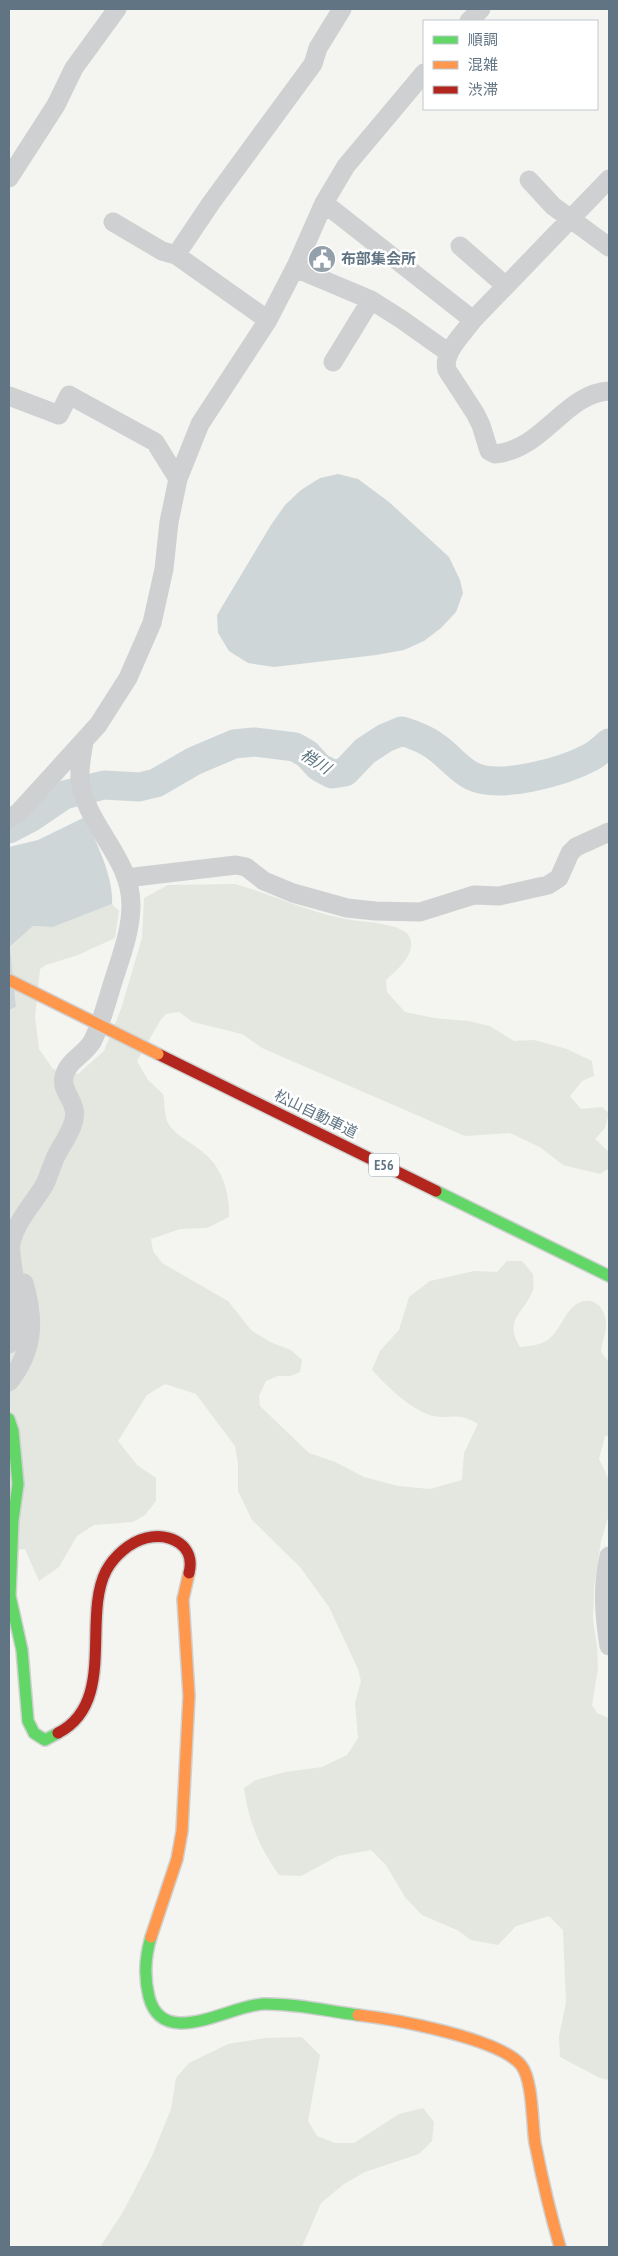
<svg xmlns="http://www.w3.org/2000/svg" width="618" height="2256" font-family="'PT Sans Narrow','Noto Sans JP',sans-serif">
	<rect width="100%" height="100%" fill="#f4f4f1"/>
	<path fill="#e3e7df" d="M235,884C274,895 312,914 352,920C365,922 403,924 409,936C418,953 397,970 386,980L387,992L405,1012L434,1018L468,1021L490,1026L514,1041L534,1040L567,1049L592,1061L594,1076L582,1081L570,1096L581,1109L602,1107L609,1113L605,1128L595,1139L609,1152L608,1169L600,1174L563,1165L540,1147L510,1133L465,1136L262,1048L242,1034L193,1022L179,1012L166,1014L160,1021L137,1061L148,1080L163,1094C165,1102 164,1118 169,1125C178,1138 194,1143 205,1154C223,1169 230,1195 229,1217L207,1228L180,1229L151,1239L153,1251L162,1263L228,1301L251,1330L270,1342L291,1350L302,1360L300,1372L290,1376H278L266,1381L259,1396L260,1406L309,1453L335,1462L364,1477L398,1486L430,1489L462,1480L464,1453L478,1424C456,1410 449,1421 430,1415C409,1408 387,1386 372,1370L380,1351L399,1330L409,1297L430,1281L474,1271L497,1272L507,1261H522L533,1274C533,1279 534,1285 533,1290C524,1314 503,1319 520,1347C530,1346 541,1345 549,1339C558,1332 563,1318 570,1310C586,1292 606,1302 606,1325C606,1333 602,1343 601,1352L609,1362V1436H605L599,1459L609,1480V1515L601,1541L594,1587L593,1620L597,1647L598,1668L592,1705L597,1713L609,1718V2080L600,2078L560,2057L559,2036L566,2003L563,1930L549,1916L516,1926L498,1945L471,1940L457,1930L422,1915L405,1897L386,1865L371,1850L338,1856L301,1876L279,1875C259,1846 249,1823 244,1788L256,1780L285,1772L322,1767L347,1755L358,1738L355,1703L361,1681L358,1669L329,1607L300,1567L252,1520L238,1491V1463L235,1446L196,1394L165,1384L147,1395L118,1441L137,1465L156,1478V1501L145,1515L133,1522L94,1525L77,1536L59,1567L39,1581L25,1549L9,1551V1010L16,1007L10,948L33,926L53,927L112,904L119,911L115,938L78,955L46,965L40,969L35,1017L39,1049L53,1069L78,1074L104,1051L121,1009L142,938L144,898L168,885Z
		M302,2037L320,2055L308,2121L317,2136L335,2143H354L399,2114L423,2108L434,2122L432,2141L419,2154L365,2172L344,2184L321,2203L302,2247H100L123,2212L152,2156L171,2109L176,2078L189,2063L228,2044L265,2038Z"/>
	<path fill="#ced6d8" d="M338,474L358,479L389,502L449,557L460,580L463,593L456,612L441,628L424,641L404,650L376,655L274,667L248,663L229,651L218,633L217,615L271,525L285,505L301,490L320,478Z
		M85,817C96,842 114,877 112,904L53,927L33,926L10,947L16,1007L9,1010V847L38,840Z"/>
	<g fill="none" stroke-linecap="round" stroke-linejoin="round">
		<path stroke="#ced6d8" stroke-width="29" d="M9,829L30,818L64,795L104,785L139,787L156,783L194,761L234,744L254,742L295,747L307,754L319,767L332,774L345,772L365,751L385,738L402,731C414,735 426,739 436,747C449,756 458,769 472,776C500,790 565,771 591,757C597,754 603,748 609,743"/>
		<defs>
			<path id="fast" d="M436,1191L609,1276
				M9,1419L13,1431L18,1484L13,1520L10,1596L22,1650L28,1721L34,1733L45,1740L58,1733
				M151,1937C145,1957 144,1977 149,1997C163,2050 228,2006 263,2004C294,2003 327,2011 358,2015"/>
			<path id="slow" d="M151,1937L177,1859L182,1831L189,1696L183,1599L189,1573
				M358,2015C393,2019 499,2038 521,2065C533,2080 532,2123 535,2143C542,2178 550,2213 560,2247"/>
			<path id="jam" d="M158,1054L436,1191
				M58,1733C117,1703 82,1618 106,1571C114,1556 130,1542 146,1538C171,1532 196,1546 189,1573"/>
		</defs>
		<use href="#fast" stroke="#cfd1d1" stroke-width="14"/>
		<use href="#slow" stroke="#cfd1d1" stroke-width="14"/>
		<use href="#jam" stroke="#cfd1d1" stroke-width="14"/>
		<path stroke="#cfd0d1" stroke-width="19" d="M469,21L481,9
			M9,178L56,105L74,68L117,9
			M529,180L553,206L609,247
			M324,203L473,320L609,179
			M113,222L162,251L176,255L268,320
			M460,246L506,286
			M176,255L211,203L313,64L318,48L342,9
			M295,268L371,300L401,319L449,353
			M473,320C463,334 442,353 447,370L475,413L481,425L489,451L495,454C543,450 565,393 609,391
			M333,362L371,300
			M9,396L59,415L69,395L155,442L178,479
			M9,819L19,812L98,725L128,678L152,623L164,569L169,522L178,479L200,424L268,320L297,264L324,203L346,166L424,73
			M126,878L236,865L246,867L264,881L293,893L347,908L375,911L420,912L474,895L499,896L548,885L559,878L570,853L576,847L609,832
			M9,1344C13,1328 18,1312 17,1296C16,1282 9,1255 11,1243C16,1221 34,1203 45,1184C49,1175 52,1165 56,1156C61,1146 68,1137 72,1126C82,1103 60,1094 64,1077C67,1061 84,1055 92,1042C101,1025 106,1004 112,985C120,959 131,932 131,905C131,857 86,826 80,780C79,767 82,755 84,742
			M9,1382C34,1350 35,1321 24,1283
			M609,1556C602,1586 604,1615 609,1646"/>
		<use href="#fast" stroke="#63d668" stroke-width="11"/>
		<use href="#slow" stroke="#ff974d" stroke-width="11"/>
		<use href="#jam" stroke="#b3261e" stroke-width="11"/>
		<defs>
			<path id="slow-bridge" d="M9,980L158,1054"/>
		</defs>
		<use href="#slow-bridge" stroke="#cfd1d1" stroke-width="14" stroke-linecap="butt"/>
		<use href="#slow-bridge" stroke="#ff974d" stroke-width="11"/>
	</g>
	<defs>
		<symbol id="civic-disc" viewBox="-11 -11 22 22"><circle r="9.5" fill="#94a1aa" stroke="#fff"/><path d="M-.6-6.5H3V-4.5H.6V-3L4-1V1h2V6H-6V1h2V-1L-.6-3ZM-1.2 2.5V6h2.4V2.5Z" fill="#fff"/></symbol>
	</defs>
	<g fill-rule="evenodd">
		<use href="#civic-disc" x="306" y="243" width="32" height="32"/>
	</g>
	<g text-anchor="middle" stroke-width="5" stroke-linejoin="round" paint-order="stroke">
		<rect fill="#fff" stroke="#909ea9" stroke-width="1" x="369" y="1153.5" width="30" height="23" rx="4"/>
		<g font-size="14" font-weight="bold" fill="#617484">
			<text x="384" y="1170">E56</text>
		</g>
		<g font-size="15" font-weight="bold" fill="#617484" stroke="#fff" text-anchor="start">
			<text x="341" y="264">布部集会所</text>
		</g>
		<g font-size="15" fill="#617484" stroke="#fff">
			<text transform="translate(316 1114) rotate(26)" y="5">松山自動車道</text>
		</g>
		<g font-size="16" font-style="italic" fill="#5c7782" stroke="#fff">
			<text transform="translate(316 761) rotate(32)" y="6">梢川</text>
		</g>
	</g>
	<rect width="618" height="2256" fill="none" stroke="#617484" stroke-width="20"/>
	<rect x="423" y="20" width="175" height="90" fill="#ffffff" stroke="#c0c7ce"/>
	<rect x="433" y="36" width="25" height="8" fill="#63d668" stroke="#c0c7ce"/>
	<text x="468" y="45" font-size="15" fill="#617484">順調</text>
	<rect x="433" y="61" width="25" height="8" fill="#ff974d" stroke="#c0c7ce"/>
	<text x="468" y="70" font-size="15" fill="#617484">混雑</text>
	<rect x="433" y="86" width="25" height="8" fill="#b3261e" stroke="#c0c7ce"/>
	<text x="468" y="95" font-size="15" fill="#617484">渋滞</text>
</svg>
